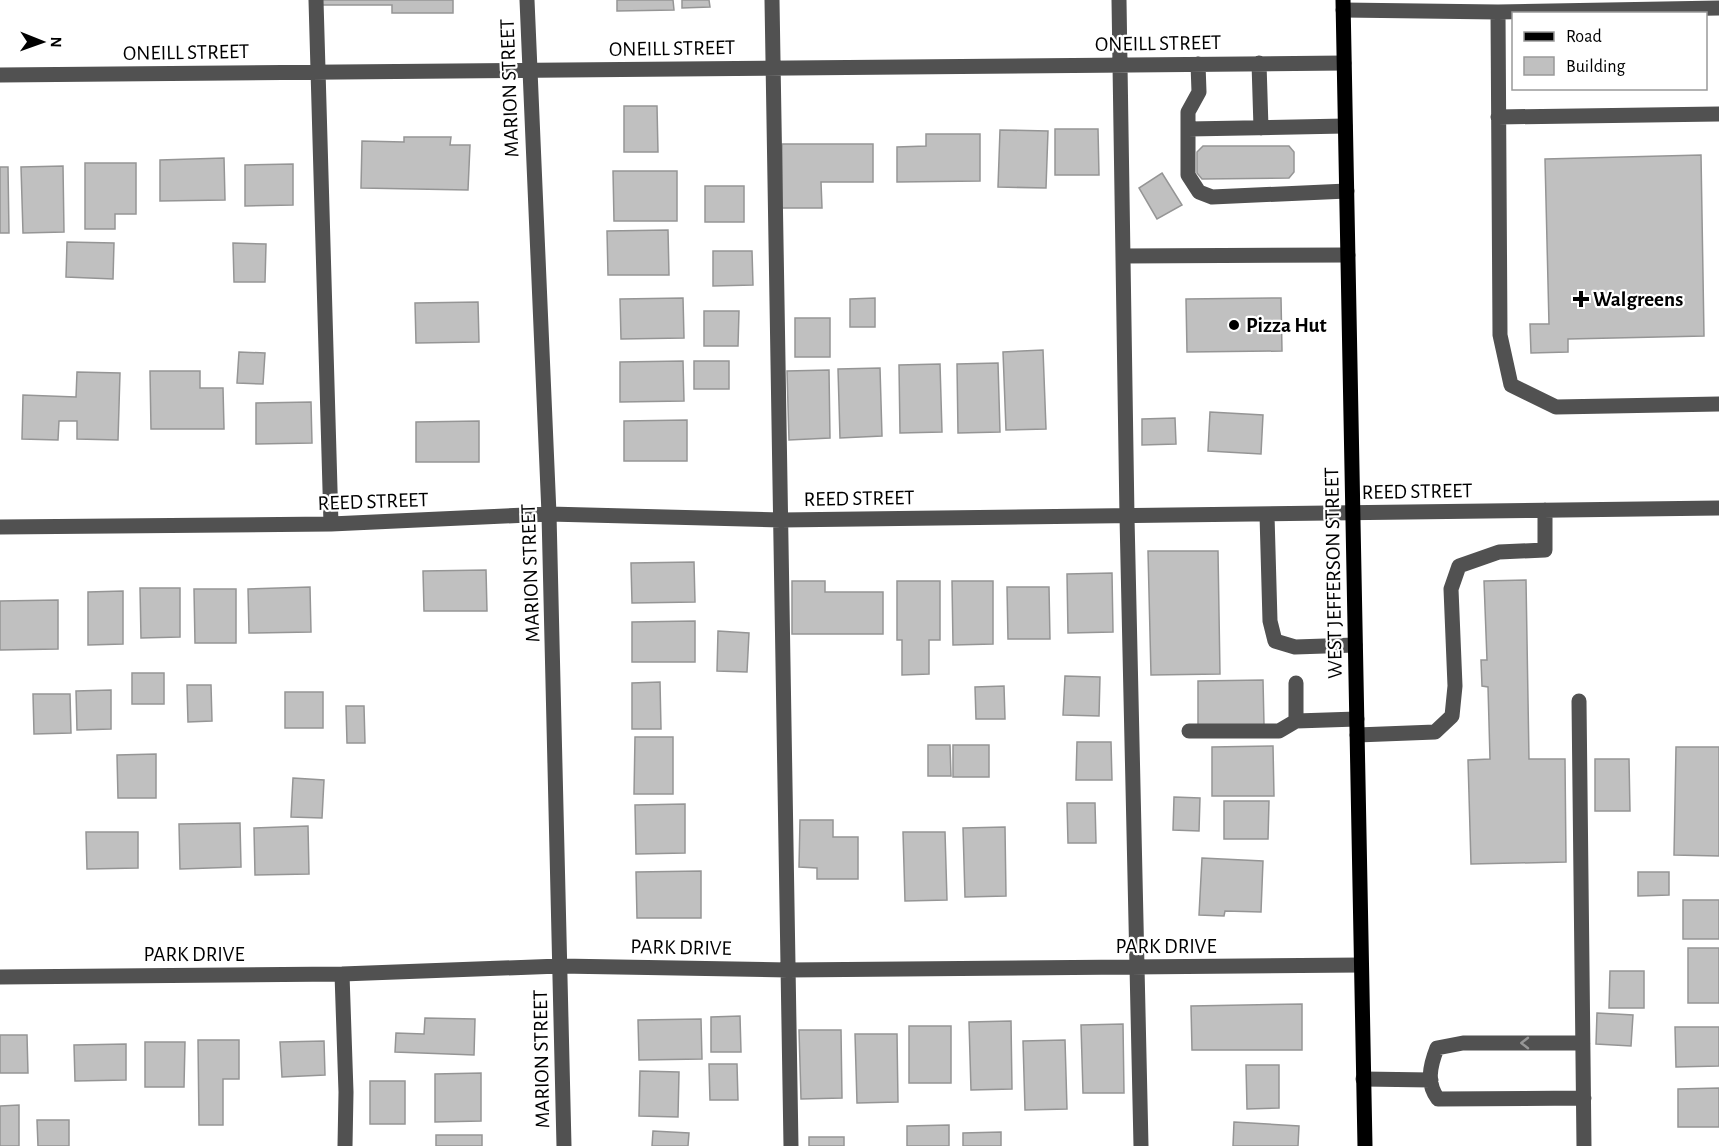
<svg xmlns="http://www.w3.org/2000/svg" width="1719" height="1146" font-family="'Alegreya Sans',sans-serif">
	<rect width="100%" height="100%" fill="#fff"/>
	<path fill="#c0c0c0" stroke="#959595" stroke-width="1.5" d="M322,0H453V13H392V5H322Z
		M617,0H673L674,10L617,11Z
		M682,0H709L710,7L682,8Z
		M624,106H657L658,152H624Z
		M1055,129H1098L1099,175H1055Z
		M1000,130L1048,131L1046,188L998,187Z
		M926,134H980V181L897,182V147L926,146Z
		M404,137H451L450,145H470L468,190L361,188L362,141L404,142Z
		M782,144H873V182H821L822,208H782Z
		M1203,146H1289L1294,152V172L1289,178L1202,179L1197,173V152Z
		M1701,155L1704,336L1568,339V352L1531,353L1530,324H1549L1545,159Z
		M224,158L225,200L160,201V160Z
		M85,163H136V214H115V229H85Z
		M293,164V205L245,206V165Z
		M63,166L64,232L23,233L21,167Z
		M0,167H8L9,233H0Z
		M613,171H677V221H614Z
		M1162,173L1182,205L1157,219L1139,188Z
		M705,186H744V222H705Z
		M668,230L669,275H608L607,231Z
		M67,242L114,243L113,279L66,277Z
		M233,243L266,244L265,282H234Z
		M713,251H752L753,285L713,286Z
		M683,298L684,338L621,339L620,299Z
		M875,298V327H850V299Z
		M1281,298L1282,351L1187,352L1186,299Z
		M478,302L479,342L416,343L415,303Z
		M704,311H739L738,346H704Z
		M795,318H830V357H795Z
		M1043,350L1046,429L1006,430L1003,352Z
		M239,352L265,353L263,384L237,383Z
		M683,361L684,401L620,402V362Z
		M694,361H729V389H694Z
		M998,363L1000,432L958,433L957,364Z
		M940,364L942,432L900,433L899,365Z
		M880,368L882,436L840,438L838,369Z
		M829,370L830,438L789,440L787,371Z
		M150,371H200V388H223L224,429H151Z
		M77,372L120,373L118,440L77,439V421H59L58,440L22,439L23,395L76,397Z
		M311,402L312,443L256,444V403Z
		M1210,412L1263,415L1261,454L1208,451Z
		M1175,418L1176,444L1142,445V419Z
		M687,420V461H624V421Z
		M479,421V462H416V422Z
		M1148,551H1218L1220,674L1151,675Z
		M694,562L695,602L632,603L631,563Z
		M486,570L487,611H424L423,571Z
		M1112,573L1113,632L1068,633L1067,574Z
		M1526,580L1529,759H1565L1566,862L1471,864L1468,760L1490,759L1488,687L1482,686L1481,660H1487L1484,581Z
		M792,581H825V592H883V634H792Z
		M897,581H940V640H929V674L902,675V640H897Z
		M952,581H993V644L953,645Z
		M310,587L311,632L249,633L248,589Z
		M1007,587H1049L1050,639H1008Z
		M140,588H180V637L141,638Z
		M194,589H236V643H195Z
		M123,591V644L88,645V592Z
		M58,600V649L0,650V601Z
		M695,621V662H632V622Z
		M718,631L749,633L747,672L717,671Z
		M132,673H164V704H132Z
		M1065,676L1100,677L1099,716L1063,715Z
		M1263,680L1264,725H1198V681Z
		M660,682L661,729H632V683Z
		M187,685H211L212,721L188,722Z
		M1004,686L1005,719H976L975,687Z
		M111,690V729L77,730L76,691Z
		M285,692H323V728H285Z
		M33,694H70L71,733L34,734Z
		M346,706H364L365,743H347Z
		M635,737H673V794H634Z
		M1077,742H1111L1112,780H1076Z
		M928,745H950L951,776H928Z
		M953,745H989V777H953Z
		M1273,746L1274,796H1212V747Z
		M1676,747H1719V856L1674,855Z
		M156,754V798H118L117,755Z
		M1595,759H1629L1630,811H1595Z
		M293,778L324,780L322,818L291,817Z
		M1174,797L1200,798L1199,831L1173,830Z
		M1224,801H1269L1268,839H1224Z
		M1067,803H1095L1096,843H1068Z
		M685,804V853L636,854L635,805Z
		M800,820H833V837H858V879H817V868L799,867Z
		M240,823L241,867L180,869L179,824Z
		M308,826L309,874L255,875L254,828Z
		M1005,827L1006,896L965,897L963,828Z
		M86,832H138V868L87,869Z
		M903,832H945L947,900L905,901Z
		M1202,858L1263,861L1261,912L1225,911L1224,916L1199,915Z
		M701,871V918H637L636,872Z
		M1638,872H1669V895L1638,896Z
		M1683,900H1719V939H1683Z
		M1688,948H1719V1003H1688Z
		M1610,971H1644V1008H1609Z
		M1302,1004V1050H1192L1191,1006Z
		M1597,1013L1633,1015L1631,1046L1596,1044Z
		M740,1016L741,1052H711V1017Z
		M425,1018L475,1019L474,1055L395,1052L396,1033L424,1034Z
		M701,1019L702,1059L639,1060L638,1020Z
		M1011,1021L1012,1089L971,1090L969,1022Z
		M1123,1024L1124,1093H1083L1081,1025Z
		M909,1026H951V1083H909Z
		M1675,1027H1719V1066L1676,1067Z
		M799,1030H841L842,1098L801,1099Z
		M855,1034H897L898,1102L857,1103Z
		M0,1035H27L28,1073H0Z
		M198,1040H239V1079H223V1125H199Z
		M1065,1040L1067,1109L1025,1110L1023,1041Z
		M324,1041L325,1075L282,1077L280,1042Z
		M145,1042H185L184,1087H145Z
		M126,1044V1080L75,1081L74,1045Z
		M709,1064H737L738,1100H710Z
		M1246,1065H1279V1108L1247,1109Z
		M640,1071L679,1072L678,1117L639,1116Z
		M481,1073V1121L435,1122V1074Z
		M370,1081H405V1124H370Z
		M1719,1088V1127H1678V1089Z
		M19,1105V1146H0V1106Z
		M37,1120H69V1146H38Z
		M1234,1122L1299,1126L1298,1146H1233Z
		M949,1125V1146H907V1126Z
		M653,1131L689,1133L688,1146H652Z
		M1001,1132V1146H963V1133Z
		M436,1135H482V1146H436Z
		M809,1137H844V1146H809Z"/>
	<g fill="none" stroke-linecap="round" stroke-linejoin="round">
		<path stroke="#515151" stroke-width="15" d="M316,0L331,524
			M527,0L549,514L564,1146
			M772,0L791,1146
			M1119,0L1127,517L1141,1146
			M1343,10L1498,12L1719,8
			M1498,12L1500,335L1511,385L1556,407L1719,404
			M1259,63L1261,128
			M1198,64L1199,92L1188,112V175L1199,192L1212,197L1347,191
			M0,75L1344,63
			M1498,117L1719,114
			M1188,129L1345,126
			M1123,256L1348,255
			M1267,515L1270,621L1275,641L1295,647L1355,645
			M0,527L331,524L549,514L781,520L1719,508
			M1579,701L1584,1146
			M1296,721L1357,719
			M1189,731H1279L1296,721V683
			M1357,735L1435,732L1452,716L1455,686L1451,589L1459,566L1499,552L1545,550V510
			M342,974L346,1092L345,1146
			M0,977L342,974L560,966L788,970L1361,965
			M1583,1043H1463L1437,1048C1430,1066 1426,1083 1438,1099L1584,1098
			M1363,1079L1431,1080"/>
		<path stroke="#000" stroke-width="15" d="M1343,0L1365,1146"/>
	</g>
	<defs><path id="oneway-chevron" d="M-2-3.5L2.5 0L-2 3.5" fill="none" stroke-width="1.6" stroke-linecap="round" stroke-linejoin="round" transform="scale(1.5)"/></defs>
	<use stroke="#979797" href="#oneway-chevron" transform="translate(1525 1043) rotate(180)"/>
	<g fill="#000" stroke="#fff" stroke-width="2">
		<path d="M1578 290h6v6h6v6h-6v6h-6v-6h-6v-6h6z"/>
		<circle cx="1234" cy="325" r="6"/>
	</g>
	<g text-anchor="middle" stroke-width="4.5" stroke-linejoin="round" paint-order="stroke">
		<g font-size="21" fill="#000" stroke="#fff">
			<text transform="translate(1158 43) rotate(-1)" y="7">ONEILL STREET</text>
			<text transform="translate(672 48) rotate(-1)" y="7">ONEILL STREET</text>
			<text transform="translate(186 52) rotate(-1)" y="7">ONEILL STREET</text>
			<text transform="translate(509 88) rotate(-92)" y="7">MARION STREET</text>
			<text transform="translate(1417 491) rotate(-1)" y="7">REED STREET</text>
			<text transform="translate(859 498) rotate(-1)" y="7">REED STREET</text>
			<text transform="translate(373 501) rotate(-2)" y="7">REED STREET</text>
			<text transform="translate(530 573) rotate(-92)" y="7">MARION STREET</text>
			<text transform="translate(1333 573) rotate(-91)" y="7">WEST JEFFERSON STREET</text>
			<text x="1166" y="953">PARK DRIVE</text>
			<text transform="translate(681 947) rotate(1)" y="7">PARK DRIVE</text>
			<text x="194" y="961">PARK DRIVE</text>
			<text transform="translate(541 1059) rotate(-91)" y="7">MARION STREET</text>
		</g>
		<g font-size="21" font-weight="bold" fill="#000" stroke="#fff" text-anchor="start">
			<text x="1593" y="306">Walgreens</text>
			<text x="1246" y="332">Pizza Hut</text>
		</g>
	</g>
	<rect x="1512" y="12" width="195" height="78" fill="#ffffff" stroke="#999999" stroke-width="1.5"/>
	<rect x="1524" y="32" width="30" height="9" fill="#000000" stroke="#999999" stroke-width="1.5"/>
	<text x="1566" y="42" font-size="18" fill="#000000">Road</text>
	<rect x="1524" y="57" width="30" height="18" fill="#c0c0c0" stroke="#999999" stroke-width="1.5"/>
	<text x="1566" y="72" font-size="18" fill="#000000">Building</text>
	<g transform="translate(42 42) rotate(91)" stroke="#ffffff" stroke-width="4.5" paint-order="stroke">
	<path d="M0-4.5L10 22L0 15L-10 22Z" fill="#000000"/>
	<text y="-9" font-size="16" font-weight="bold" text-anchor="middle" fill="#000000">N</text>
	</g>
</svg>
